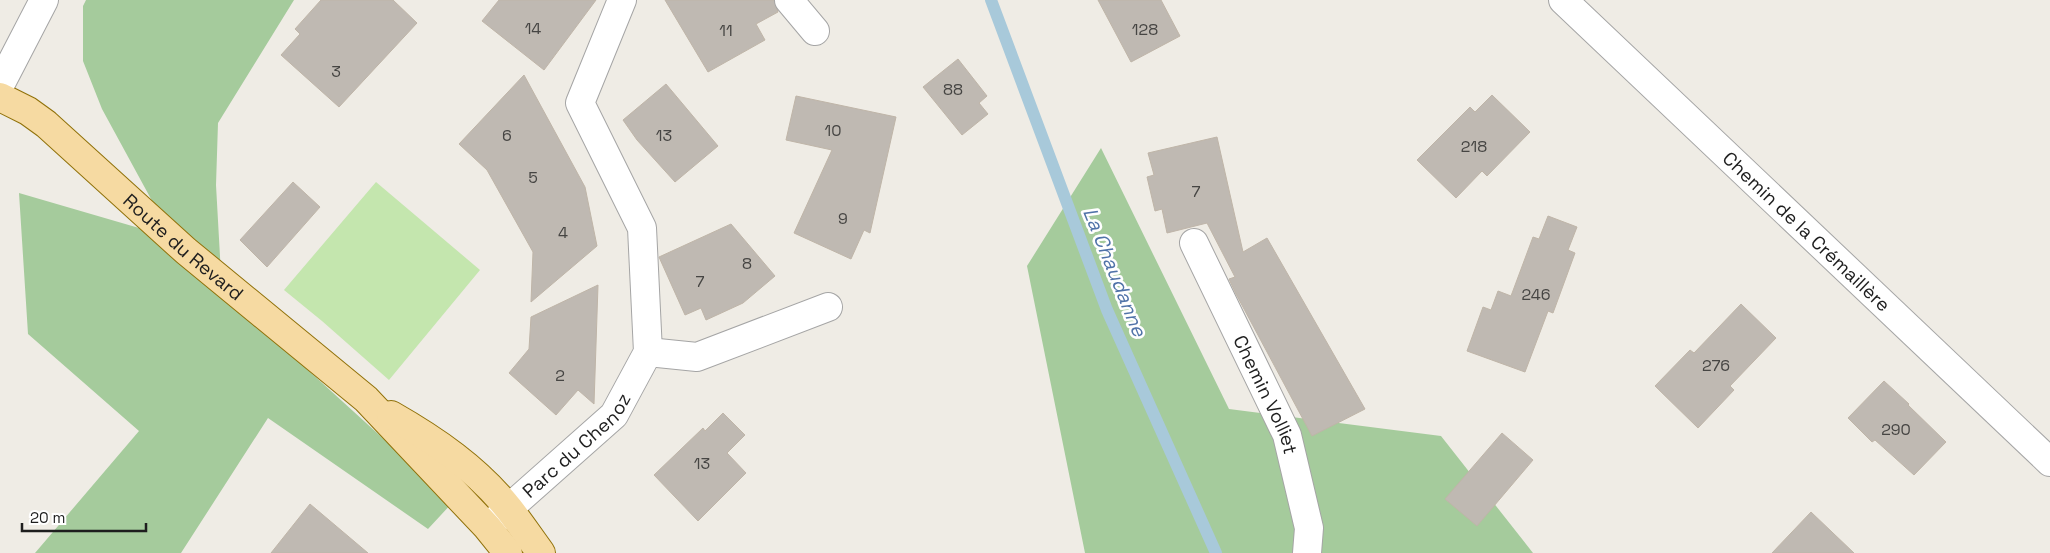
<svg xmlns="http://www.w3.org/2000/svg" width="2050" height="553" font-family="'Space Grotesk',sans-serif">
	<rect width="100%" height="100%" fill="#efece5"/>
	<path fill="#c4e6ae" d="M376,182L480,270L389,380L322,321L284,290Z"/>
	<path fill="#a5cb9c" d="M86,0H294L218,123L216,185L222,292L453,502L428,529L268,418L181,553H35L139,431L28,334L19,193L139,228L157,210L102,109L83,61V6Z
		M1101,148L1229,409L1441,436L1533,553H1085L1027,266Z"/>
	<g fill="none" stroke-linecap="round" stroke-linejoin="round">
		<path stroke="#a8c9da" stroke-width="12" d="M991,0L1107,310L1216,553"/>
	</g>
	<path fill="#bfb9b2" stroke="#bfb5a8" d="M321,0H393L417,23L339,107L281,55L300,34L295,29Z
		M499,0H596L544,70L482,21Z
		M665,0H774L778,12L756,24L765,40L708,72Z
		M1098,0H1161L1180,36L1131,62Z
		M958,59L987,96L979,103L988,114L962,135L923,87Z
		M524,75L585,187L597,246L531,302L533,252L487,170L459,144Z
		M666,84L718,146L675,182L637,140L623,120Z
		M1492,95L1530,132L1487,176L1482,171L1456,198L1417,160L1470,107L1475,112Z
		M796,96L896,117L870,233L864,230L851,259L794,233L832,150L786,140Z
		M1217,137L1243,252L1267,238L1365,409L1312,436L1236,294L1229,279L1235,277L1207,223L1167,233L1162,209L1155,211L1147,177L1154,175L1148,153Z
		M293,182L320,207L267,267L240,240Z
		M1548,216L1577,227L1568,250L1575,253L1553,313L1548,311L1525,372L1467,351L1483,307L1491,310L1498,291L1511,296L1533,237L1539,239Z
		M731,224L775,276L743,303L706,320L701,308L685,315L659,257Z
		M598,285L594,404L578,390L556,415L509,373L529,349L531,317Z
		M1741,304L1776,338L1730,386L1734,390L1698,428L1655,386L1690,350L1694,353Z
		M1884,381L1909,404L1908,405L1946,442L1914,475L1875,440L1872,442L1848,418Z
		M723,413L745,435L727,453L746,473L698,521L654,475L703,428L705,431Z
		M1502,433L1533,460L1477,526L1445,499Z
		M310,504L368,553H271Z
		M1811,512L1854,553H1772Z"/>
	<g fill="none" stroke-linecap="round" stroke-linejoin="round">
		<defs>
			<g id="minor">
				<path d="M789,0L815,31"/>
				<path id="s1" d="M1563,0L2050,462"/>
				<path d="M0,85L44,0"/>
				<path id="s2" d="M1194,243L1287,435L1309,528L1307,553"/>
				<path d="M648,352L697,357L828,307"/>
				<path id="s3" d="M490,525L614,415L648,352L642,228L580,103L622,0"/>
			</g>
			<g id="major">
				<path id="s4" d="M0,97L28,111L46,124L186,251L366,399L487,527L508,553"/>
				<path d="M391,415C435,440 477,469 509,509C520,523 530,538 541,553"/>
			</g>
		</defs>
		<use href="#minor" stroke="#a5a5a5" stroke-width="30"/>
		<use href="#major" stroke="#907109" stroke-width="30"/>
		<use href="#minor" stroke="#fff" stroke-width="28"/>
		<use href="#major" stroke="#f6daa2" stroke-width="28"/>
	</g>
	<g text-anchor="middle" stroke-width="5" stroke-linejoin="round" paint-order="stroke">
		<g font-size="16" fill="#464543">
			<text x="533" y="34">14</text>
			<text x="1145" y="35">128</text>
			<text x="726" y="36">11</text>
			<text x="336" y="77">3</text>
			<text x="953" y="95">88</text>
			<text x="833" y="136">10</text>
			<text x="507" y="141">6</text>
			<text x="664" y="141">13</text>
			<text x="1474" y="152">218</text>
			<text x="533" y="183">5</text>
			<text x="1196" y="197">7</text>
			<text x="843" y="224">9</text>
			<text x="563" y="238">4</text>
			<text x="747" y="269">8</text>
			<text x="700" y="287">7</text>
			<text x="1536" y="300">246</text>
			<text x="1716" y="371">276</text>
			<text x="560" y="381">2</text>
			<text x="1896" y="435">290</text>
			<text x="702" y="469">13</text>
		</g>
		<g font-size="19" fill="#1e1e1e" stroke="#fff">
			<text dy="7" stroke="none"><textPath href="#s1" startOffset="336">Chemin de la Crémaillère</textPath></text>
			<text dy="7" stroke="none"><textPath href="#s4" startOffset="238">Route du Revard</textPath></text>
			<text dy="7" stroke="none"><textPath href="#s2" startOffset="168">Chemin Volliet</textPath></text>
			<text dy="7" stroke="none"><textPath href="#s3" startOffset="118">Parc du Chenoz</textPath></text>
		</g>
		<g font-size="20" font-style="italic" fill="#5073a8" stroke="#fff">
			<text transform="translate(1115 272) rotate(68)" y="7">La Chaudanne</text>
		</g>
	</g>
	<path d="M22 523v8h124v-8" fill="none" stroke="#1e1e1e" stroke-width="2.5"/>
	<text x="30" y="523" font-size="15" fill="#1e1e1e" stroke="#ffffff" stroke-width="4" paint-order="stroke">20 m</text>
</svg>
